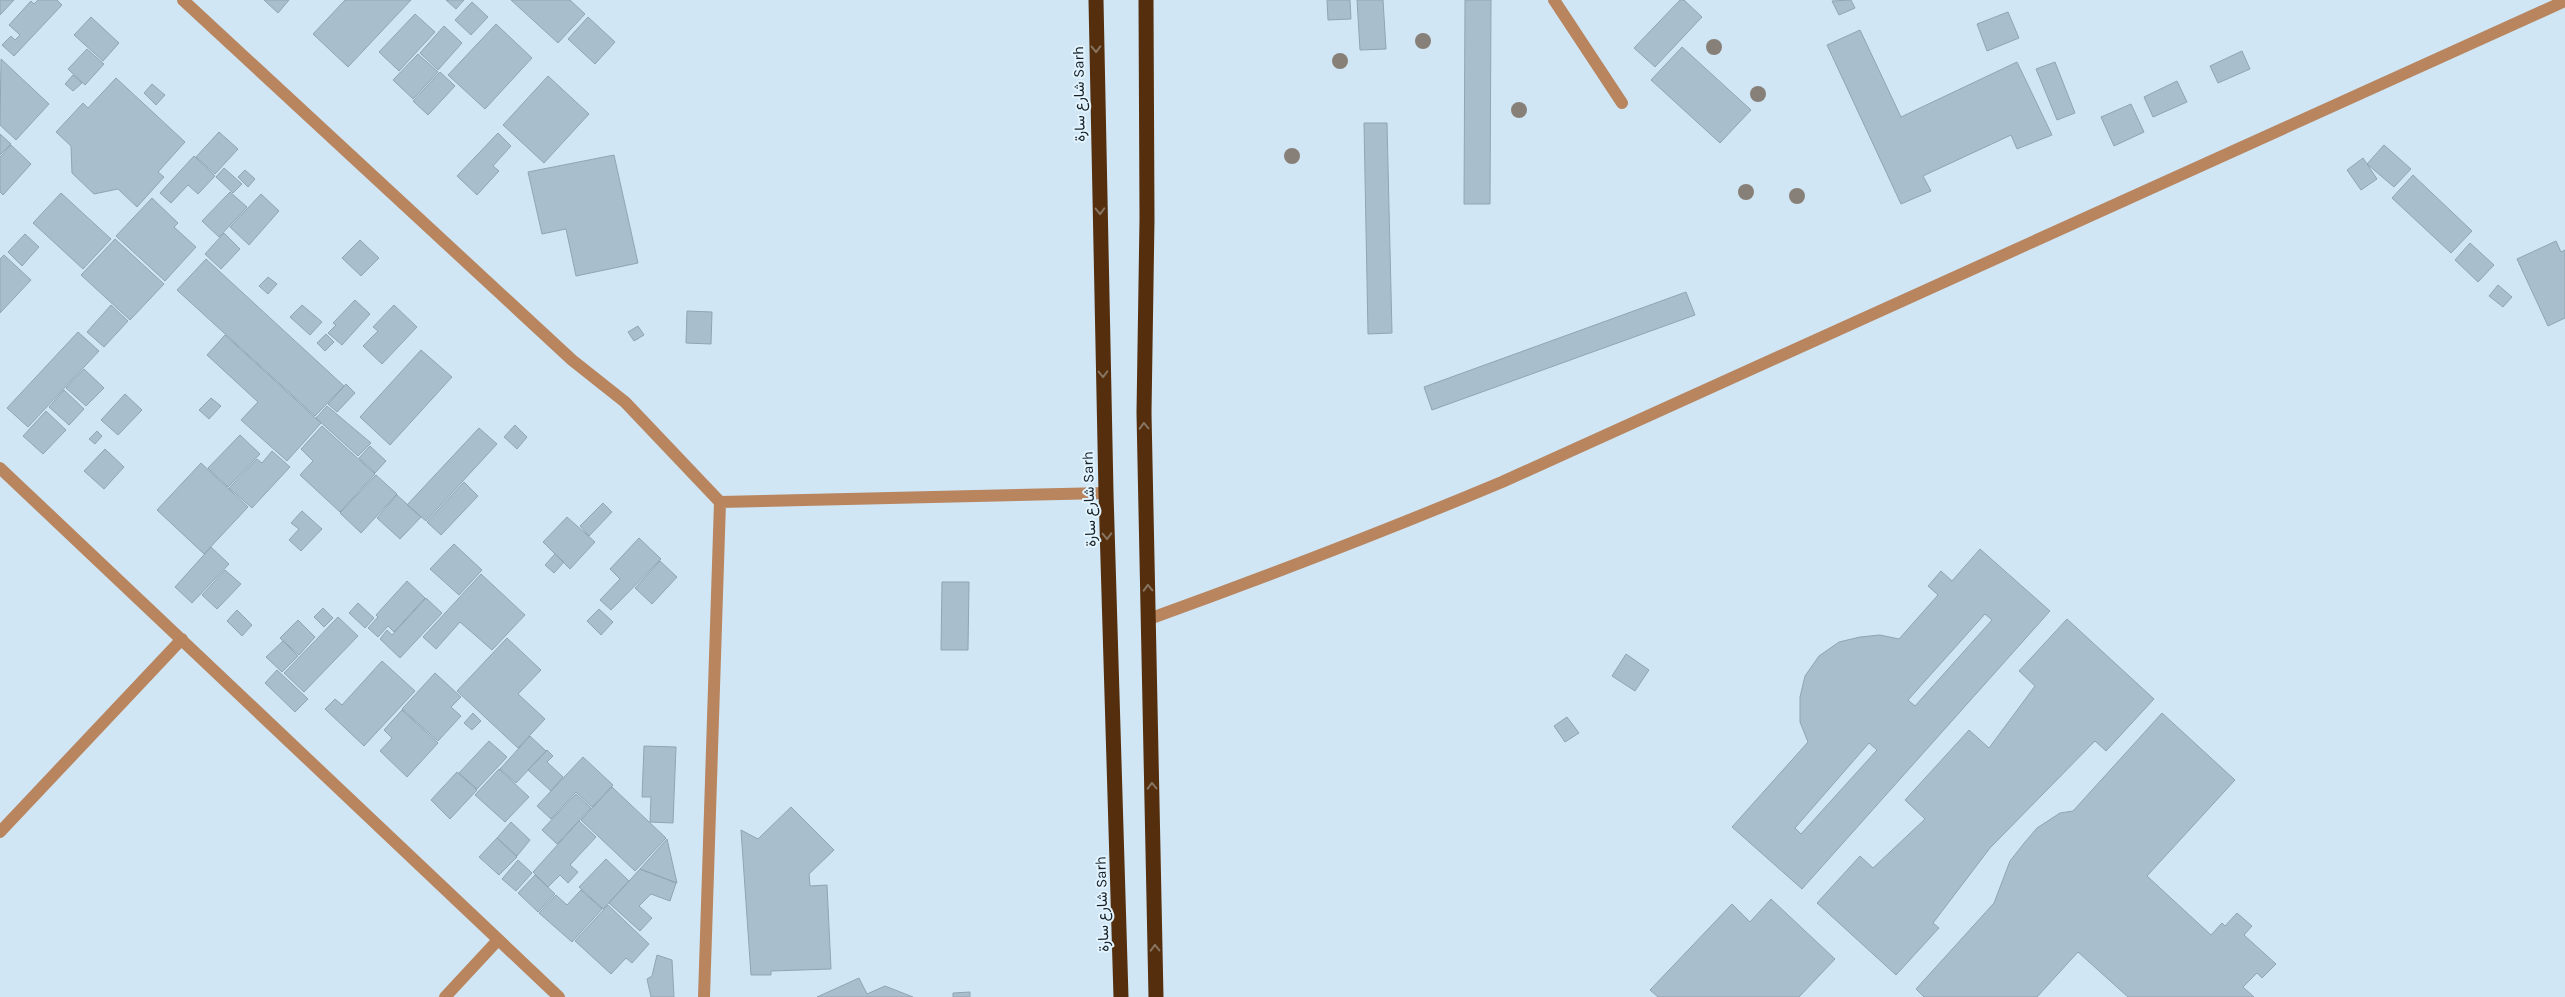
<svg xmlns="http://www.w3.org/2000/svg" width="2565" height="997" font-family="Karla,Vazirmatn,sans-serif">
	<rect width="100%" height="100%" fill="#d0e6f4"/>
	<path fill="#a9becc" stroke="#90a5b2" fill-rule="evenodd" d="M0,0H14L0,15Z
		M38,0H57L62,5L14,56L2,45L11,36L15,40L20,35L9,25L31,1L34,4Z
		M264,0H289L278,13Z
		M345,0H411L348,67L313,34Z
		M446,0H464L456,9Z
		M511,0H570L585,14L558,43Z
		M1327,0H1350L1351,19L1328,20Z
		M1357,0H1383L1386,49L1360,50Z
		M1465,0H1491L1490,204H1464Z
		M1680,0H1684L1702,17L1655,67L1634,48Z
		M1851,0L1855,8L1839,15L1832,1Z
		M472,2L488,17L471,35L455,20Z
		M2008,12L2019,38L1987,51L1977,24Z
		M415,14L435,32L399,71L379,52Z
		M91,17L119,43L103,61L74,35Z
		M588,17L615,42L595,64L568,39Z
		M496,24L532,58L485,109L448,75Z
		M444,26L462,43L438,70L420,53Z
		M1860,30L1901,117L2017,62L2052,135L2017,149L2011,135L1923,176L1931,191L1901,204L1827,45Z
		M1682,47L1751,110L1720,143L1651,80Z
		M87,49L104,64L85,85L68,69Z
		M2242,51L2250,69L2218,83L2210,66Z
		M418,54L438,72L413,99L393,80Z
		M1,59L49,104L16,140L0,125Z
		M2055,62L2075,113L2057,120L2036,69Z
		M440,72L455,86L428,115L413,101Z
		M73,75L82,83L73,91L65,84Z
		M548,76L589,114L544,163L503,125Z
		M116,78L185,142L158,172L164,177L137,207L118,189L94,194L72,173L71,146L56,132L83,103L88,108Z
		M2177,81L2187,102L2153,117L2144,97Z
		M152,84L165,95L156,105L144,93Z
		M2131,104L2144,132L2114,146L2101,117Z
		M1364,123H1387L1392,333L1368,334Z
		M219,132L238,149L215,174L196,157Z
		M498,133L511,146L493,166L499,171L477,195L457,176Z
		M0,134L11,144L0,155Z
		M11,145L31,164L3,195L0,192V157Z
		M2384,145L2411,169L2394,187L2367,164Z
		M614,155L638,263L576,276L566,229L542,234L528,172Z
		M194,156L215,176L198,194L188,185L171,203L160,193Z
		M2363,158L2377,179L2361,190L2347,170Z
		M224,168L242,184L233,193L216,177Z
		M245,170L255,179L248,187L238,177Z
		M2413,175L2472,231L2451,253L2392,198Z
		M230,192L247,207L219,237L202,221Z
		M61,193L111,239L83,269L33,223Z
		M261,194L279,211L249,245L230,227Z
		M152,198L178,223L174,227L196,247L165,281L116,236Z
		M224,233L240,249L221,269L205,254Z
		M25,234L39,247L22,266L8,252Z
		M115,239L164,284L130,320L81,275Z
		M360,240L379,258L361,276L342,258Z
		M2556,241L2561,252L2565,250V318L2548,326L2517,259Z
		M2470,243L2494,265L2478,282L2455,260Z
		M4,255L31,280L0,313V259Z
		M206,259L344,386L315,416L177,290Z
		M268,277L277,284L268,294L259,286Z
		M2498,285L2512,297L2503,307L2489,296Z
		M1686,292L1695,315L1432,410L1424,387Z
		M355,300L370,314L342,345L328,333L336,325L333,323Z
		M111,305L128,321L104,347L87,332Z
		M302,305L322,322L310,335L290,317Z
		M394,305L417,327L382,364L363,346L378,331L373,327Z
		M687,311L712,312L711,344L686,343Z
		M638,326L644,335L634,341L628,332Z
		M78,332L99,351L28,427L7,408Z
		M326,334L334,342L325,351L317,343Z
		M225,335L321,423L287,461L241,420L258,402L207,355Z
		M421,350L452,377L390,445L360,417Z
		M84,369L104,388L86,406L66,388Z
		M346,384L355,393L337,412L328,404Z
		M64,390L84,409L69,425L49,407Z
		M125,394L142,410L118,435L101,420Z
		M211,398L221,406L209,419L199,410Z
		M327,406L371,443L358,456L316,418Z
		M46,411L66,430L43,454L23,436Z
		M515,425L527,437L517,449L504,437Z
		M322,426L375,474L340,512L300,475L313,461L301,449Z
		M479,428L497,444L426,521L407,505Z
		M97,431L102,436L95,444L89,439Z
		M240,435L260,454L228,487L208,468Z
		M370,446L386,461L375,473L359,458Z
		M105,449L124,467L104,489L84,471Z
		M272,451L290,467L252,508L229,488L257,459L262,463Z
		M201,463L248,507L204,554L157,510Z
		M376,475L397,494L361,533L340,513Z
		M464,482L478,496L441,535L427,522Z
		M397,495L421,517L400,539L377,518Z
		M603,503L612,512L589,536L580,526Z
		M302,511L322,529L301,551L289,540L299,529L291,523Z
		M567,517L595,542L570,569L543,542Z
		M639,538L661,559L611,610L600,600L620,579L610,569Z
		M454,544L482,570L459,595L430,569Z
		M211,547L229,564L192,603L175,587Z
		M1980,549L2050,611L1802,889L1732,827L1808,742L1800,722V697L1805,676L1819,656L1839,642L1860,637L1880,635L1899,639L1938,595L1928,586L1941,571L1952,581ZM1985,614L1992,620L1915,706L1908,700ZM1869,743L1877,750L1801,834L1795,828Z
		M555,554L564,562L554,573L545,565Z
		M660,561L677,577L652,604L635,588Z
		M225,570L241,584L217,609L202,595Z
		M481,574L525,615L492,650L460,622L436,649L423,637Z
		M407,581L425,598L394,632L388,626L378,637L368,628L378,617L376,615Z
		M942,582H969L968,650H941Z
		M426,598L442,613L400,658L380,639L387,630L392,635Z
		M358,603L374,618L365,628L349,613Z
		M323,608L333,618L324,627L314,617Z
		M599,609L613,622L601,635L587,621Z
		M237,610L252,625L242,636L227,621Z
		M338,617L358,636L304,692L284,673Z
		M2067,619L2154,699L2106,751L2095,741L1990,848L1933,923L1939,928L1896,975L1817,903L1860,856L1873,868L1925,819L1905,800L1969,730L1989,748L2035,686L2019,671Z
		M298,620L315,637L299,655L280,638Z
		M507,638L541,670L518,694L545,719L518,748L457,691Z
		M283,641L298,656L282,672L266,657Z
		M1626,654L1649,670L1635,691L1612,676Z
		M382,661L415,691L364,746L325,709L335,699L342,705Z
		M277,670L308,699L295,712L265,683Z
		M435,673L461,697L451,707L461,716L438,741L402,709Z
		M402,710L438,743L407,777L380,751L392,738L384,730Z
		M473,713L481,721L472,730L464,723Z
		M2162,713L2235,780L2147,876L2211,935L2222,923L2225,926L2237,913L2252,926L2244,935L2276,964L2262,978L2257,973L2243,987L2254,997H2128L2078,952L2037,997H1924L1916,989L1994,903L2010,861L2025,842L2037,828L2060,813L2073,811Z
		M1567,717L1579,733L1565,742L1554,726Z
		M530,736L546,751L516,783L500,769Z
		M489,741L507,757L477,789L459,773Z
		M644,746L676,747L673,823L650,822L651,797H642Z
		M547,750L553,756L547,762L563,777L551,791L528,770Z
		M583,757L613,785L592,807L576,792L551,819L537,806Z
		M499,769L529,797L505,822L475,795Z
		M457,772L477,790L450,819L431,800Z
		M612,787L666,838L635,871L581,820Z
		M576,794L591,808L557,844L542,830Z
		M791,807L834,850L809,874L810,886L827,885L831,969L771,971V975H751L741,830L758,839Z
		M579,821L596,837L570,865L578,872L568,883L560,875L548,887L533,872Z
		M511,822L530,840L517,856L497,838Z
		M497,838L517,857L499,875L479,857Z
		M667,839L677,883L640,869Z
		M606,859L629,881L603,909L579,887Z
		M518,860L532,873L516,891L502,879Z
		M640,869L676,883L670,901L651,894L639,906L652,918L640,931L609,903Z
		M535,875L555,894L538,912L518,893Z
		M581,890L602,909L572,942L539,913L556,895L567,905Z
		M1771,899L1835,959L1799,997H1658L1650,990L1732,904L1750,922Z
		M608,905L649,944L632,963L626,958L611,974L575,941Z
		M657,955L672,960L674,997H651L647,979L652,976Z
		M859,978L867,994L885,986L913,997H817Z
		M970,992V997H953V993Z"/>
	<g fill="none" stroke-linecap="round" stroke-linejoin="round">
		<path stroke="#b8855f" stroke-width="12" d="M183,0L572,360L625,402L720,502L1106,493
			M1554,0L1622,103
			M0,468L559,997
			M1149,619C1268,576 1385,531 1502,482L2565,1
			M0,832L182,639
			M445,997L498,940
			M704,997L720,502"/>
		<path stroke="#552f0d" stroke-width="15" d="M1096,0L1106,493L1121,997
			M1146,0L1147,219L1144,413L1156,997"/>
	</g>
	<g fill="#878078">
		<circle cx="1423" cy="41" r="8"/>
		<circle cx="1714" cy="47" r="8"/>
		<circle cx="1340" cy="61" r="8"/>
		<circle cx="1758" cy="94" r="8"/>
		<circle cx="1519" cy="110" r="8"/>
		<circle cx="1292" cy="156" r="8"/>
		<circle cx="1746" cy="192" r="8"/>
		<circle cx="1797" cy="196" r="8"/>
	</g>
	<defs><path id="oneway-chevron" d="M-2-3.5L2.5 0L-2 3.5" fill="none" stroke-width="1.6" stroke-linecap="round" stroke-linejoin="round" transform="scale(1.25)"/></defs>
	<g stroke="#867461">
		<use href="#oneway-chevron" transform="translate(1096 49) rotate(89)"/>
		<use href="#oneway-chevron" transform="translate(1100 211) rotate(89)"/>
		<use href="#oneway-chevron" transform="translate(1103 374) rotate(89)"/>
		<use href="#oneway-chevron" transform="translate(1144 426) rotate(-92)"/>
		<use href="#oneway-chevron" transform="translate(1107 536) rotate(88)"/>
		<use href="#oneway-chevron" transform="translate(1148 588) rotate(-92)"/>
		<use href="#oneway-chevron" transform="translate(1152 786) rotate(-91)"/>
		<use href="#oneway-chevron" transform="translate(1155 948) rotate(-91)"/>
	</g>
	<g text-anchor="middle" stroke-width="4" stroke-linejoin="round" paint-order="stroke">
		<g font-size="15" fill="#172025" stroke="#e1f3fe">
			<text transform="translate(1079 94) rotate(-91)" y="5">شارع سارة Sarh</text>
			<text transform="translate(1089 499) rotate(-92)" y="5">شارع سارة Sarh</text>
			<text transform="translate(1102 904) rotate(-92)" y="5">شارع سارة Sarh</text>
		</g>
	</g>
</svg>
